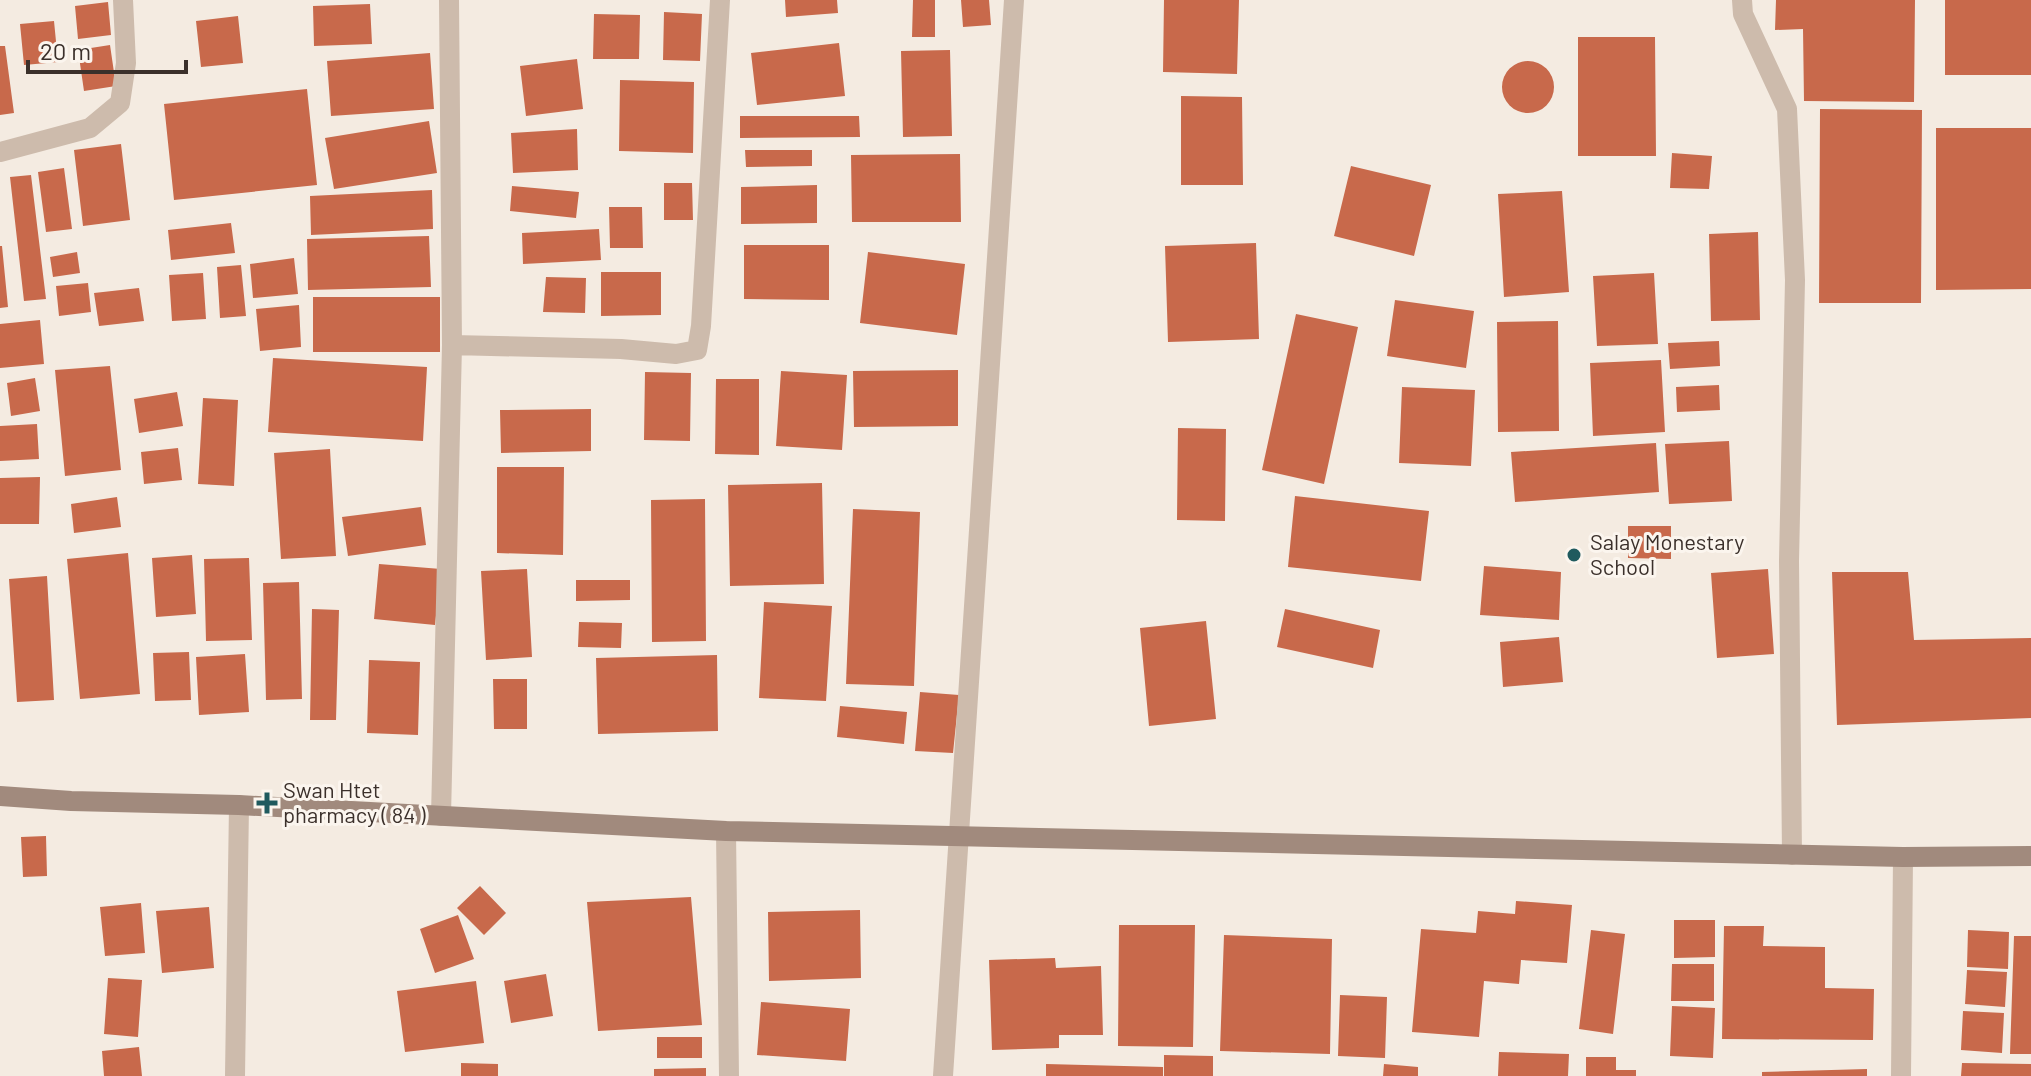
<svg xmlns="http://www.w3.org/2000/svg" width="2031" height="1076" font-family="Barlow,sans-serif">
	<rect width="100%" height="100%" fill="#f4ebe1"/>
	<path fill="#c8694b" d="M785,0H837L838,13L786,17Z
		M913,0H935V37H912Z
		M961,0H989L991,25L963,27Z
		M1164,0H1239L1237,74L1163,72Z
		M1776,0H1915L1914,102L1804,101L1803,29L1775,30Z
		M1945,0H2031V75H1945Z
		M108,2L111,35L78,39L75,6Z
		M370,4L372,44L314,46L313,6Z
		M664,12L702,14L700,61L663,60Z
		M594,14L640,15L639,59H593Z
		M238,16L243,63L201,67L196,21Z
		M54,21L58,62L24,65L20,24Z
		M1578,37H1655L1656,156H1578Z
		M839,43L845,96L757,105L751,53Z
		M110,45L116,86L84,91L78,50Z
		M0,46H5L14,113L0,115Z
		M950,50L952,136L903,137L901,51Z
		M430,53L434,109L331,116L327,61Z
		M577,59L583,109L526,116L520,66Z
		M1502 87a26 26 0 1 1 52 0a26 26 0 1 1-52 0Z
		M620,80L694,82L693,153L619,151Z
		M307,89L317,185L174,200L164,104Z
		M1181,96L1242,97L1243,185H1181Z
		M1820,109L1922,110L1921,303H1819Z
		M740,116H859L860,137L740,138Z
		M429,121L437,173L334,189L325,138Z
		M1936,128H2031V289L1936,290Z
		M577,129L578,170L513,173L511,133Z
		M121,144L130,220L83,226L74,150Z
		M745,150H812V166L746,167Z
		M1672,153L1712,156L1709,189L1670,188Z
		M960,154L961,222H852L851,155Z
		M1351,166L1431,185L1414,256L1334,236Z
		M64,168L72,229L46,232L38,172Z
		M31,175L46,299L24,301L10,177Z
		M664,183H692L693,220H664Z
		M817,185V223L741,224V187Z
		M512,186L579,192L576,218L510,211Z
		M432,190L433,229L311,235L310,196Z
		M1562,191L1569,292L1504,297L1498,194Z
		M609,207H642L643,248H610Z
		M231,223L235,253L171,260L168,230Z
		M599,229L601,260L523,264L522,233Z
		M1758,232L1760,320L1711,321L1709,234Z
		M429,236L431,287L308,290L307,239Z
		M1256,243L1259,339L1168,342L1165,246Z
		M744,245H829V300L744,299Z
		M0,246H2L8,307L0,308Z
		M77,252L80,273L53,277L50,257Z
		M868,252L965,264L957,335L860,323Z
		M294,258L298,294L253,298L250,264Z
		M241,265L246,316L220,318L217,267Z
		M601,272H661V315L601,316Z
		M203,273L206,319L172,321L169,275Z
		M1654,273L1658,344L1597,346L1593,276Z
		M546,277L586,278L585,313L543,312Z
		M88,283L91,312L59,316L56,286Z
		M139,288L144,321L99,326L94,293Z
		M313,297H440V352H313Z
		M1395,300L1474,311L1466,368L1387,356Z
		M299,305L301,347L260,351L256,309Z
		M1296,314L1358,327L1324,484L1262,470Z
		M40,320L44,364L0,368V324Z
		M1558,321L1559,431L1498,432L1497,322Z
		M1719,341L1720,366L1670,369L1668,343Z
		M273,358L427,367L423,441L268,432Z
		M1661,360L1665,432L1593,436L1590,363Z
		M110,366L121,470L65,476L55,370Z
		M958,370V426L854,427L853,371Z
		M781,371L847,375L842,450L776,446Z
		M645,372L691,373L690,441L644,440Z
		M35,378L40,411L11,416L7,383Z
		M716,379H759V455L715,454Z
		M1719,385L1720,410L1677,412L1676,387Z
		M1402,387L1475,390L1471,466L1399,463Z
		M177,392L183,426L139,433L134,399Z
		M203,398L238,400L234,486L198,484Z
		M591,409V451L501,453L500,410Z
		M37,424L39,459L0,461V426Z
		M1178,428L1226,429L1225,521L1177,520Z
		M1729,441L1732,501L1669,504L1665,444Z
		M1656,443L1659,492L1515,502L1511,452Z
		M178,448L182,480L144,484L141,452Z
		M330,449L336,556L281,559L274,453Z
		M497,467H564L563,555L497,553Z
		M40,477L39,524H0V478Z
		M822,483L824,584L730,586L728,485Z
		M1295,496L1429,511L1421,581L1288,567Z
		M117,497L121,527L74,533L71,504Z
		M705,499L706,641L652,642L651,500Z
		M421,507L426,545L348,556L342,517Z
		M853,509L920,512L914,686L846,684Z
		M1628,526H1671V559L1628,558Z
		M128,553L140,694L80,699L67,559Z
		M192,555L196,614L156,617L152,558Z
		M249,558L252,640L206,641L204,559Z
		M379,564L441,569L435,625L374,619Z
		M1484,566L1561,572L1559,620L1480,615Z
		M527,569L532,657L486,660L481,571Z
		M1768,569L1774,654L1717,658L1711,573Z
		M1832,572H1908L1914,640L2031,638V718L1837,725Z
		M47,576L54,700L17,702L9,579Z
		M576,580H630V600L576,601Z
		M299,582L302,699L266,700L263,583Z
		M764,602L832,606L826,701L759,698Z
		M312,609L339,610L336,720H310Z
		M1285,609L1380,630L1373,668L1277,647Z
		M1206,621L1216,719L1149,726L1140,628Z
		M579,622L622,623L621,648L578,647Z
		M1559,637L1563,682L1503,687L1500,642Z
		M189,652L191,700L155,701L153,653Z
		M245,654L249,712L199,715L196,657Z
		M717,655L718,731L598,734L596,658Z
		M369,660L420,662L418,735L367,733Z
		M493,679H527V729H494Z
		M920,692L959,695L953,753L915,751Z
		M840,706L907,712L904,744L837,737Z
		M46,836L47,876L23,877L21,837Z
		M480,886L506,913L484,935L457,908Z
		M691,897L702,1025L598,1031L587,902Z
		M1516,901L1572,905L1567,963L1521,960L1519,984L1484,981L1479,1037L1412,1032L1421,929L1476,933L1478,911L1515,914Z
		M141,903L145,953L105,956L100,907Z
		M209,907L214,968L162,973L156,911Z
		M860,910L861,978L769,981L768,912Z
		M458,915L474,959L435,973L420,929Z
		M1674,920H1715V957L1674,958Z
		M1119,925H1195L1193,1047L1118,1046Z
		M1724,926H1764L1763,946L1825,947V988L1874,989L1873,1040L1722,1039Z
		M1591,930L1625,934L1613,1034L1579,1029Z
		M1968,930L2009,932L2008,969L1967,967Z
		M1224,935L1332,939L1330,1054L1220,1051Z
		M2014,936H2031V1054H2010Z
		M1055,958L1056,968L1101,966L1103,1035H1059V1048L992,1050L989,960Z
		M1672,964H1714V1001H1671Z
		M1967,970L2007,972L2005,1007L1965,1004Z
		M546,974L553,1016L511,1023L504,981Z
		M108,978L142,980L138,1037L104,1034Z
		M476,981L484,1043L405,1052L397,991Z
		M1340,995L1387,997L1385,1058L1338,1056Z
		M761,1002L850,1009L846,1061L757,1055Z
		M1672,1006L1715,1008L1713,1058L1670,1056Z
		M1963,1011L2004,1013L2002,1053L1961,1050Z
		M657,1037H702V1058H657Z
		M139,1047L142,1076H104L102,1051Z
		M1499,1052L1569,1054L1568,1076H1498Z
		M1164,1055L1213,1056V1076H1164Z
		M1586,1057H1616V1070H1636V1076H1586Z
		M461,1063L498,1064V1076H461Z
		M1962,1063L2031,1064V1076H1961Z
		M1046,1064L1163,1067V1076H1046Z
		M1384,1064L1418,1067V1076H1383Z
		M706,1068V1076H654V1069Z
		M1867,1069V1076H1762V1072Z"/>
	<g fill="none" stroke-linecap="round" stroke-linejoin="round">
		<path stroke="#cdbbac" stroke-width="20" d="M1742,0L1743,14L1787,109L1795,280L1789,561L1792,855
			M0,152L90,128L120,103L126,63L123,0
			M452,345L621,349L676,354L697,350L701,326L720,0
			M441,816L452,345L449,0
			M726,831L729,1076
			M235,1076L239,805
			M943,1076L1014,0
			M1901,1076L1903,857"/>
		<path stroke="#a18a7d" stroke-width="20" d="M0,796L71,801L239,805L726,831L1903,857L2031,856"/>
	</g>
	<g fill="#1f5a5e" stroke="#fbf5ee" stroke-width="3">
		<circle cx="1574" cy="555" r="8"/>
		<path d="M263 791h8v8h8v8h-8v8h-8v-8h-8v-8h8z"/>
	</g>
	<g text-anchor="middle" stroke-width="6" stroke-linejoin="round" paint-order="stroke">
		<g font-size="22" fill="#3b302b" stroke="#fbf5ee" text-anchor="start">
			<text x="1590" y="550">Salay Monestary<tspan x="1590" dy="25">School</tspan></text>
			<text x="283" y="798">Swan Htet<tspan x="283" dy="25">pharmacy ( 84 )</tspan></text>
		</g>
	</g>
	<path d="M28 60v12h158v-12" fill="none" stroke="#3b302b" stroke-width="4"/>
	<text x="40" y="60" font-size="24" fill="#3b302b" stroke="#fbf5ee" stroke-width="6" paint-order="stroke">20 m</text>
</svg>
